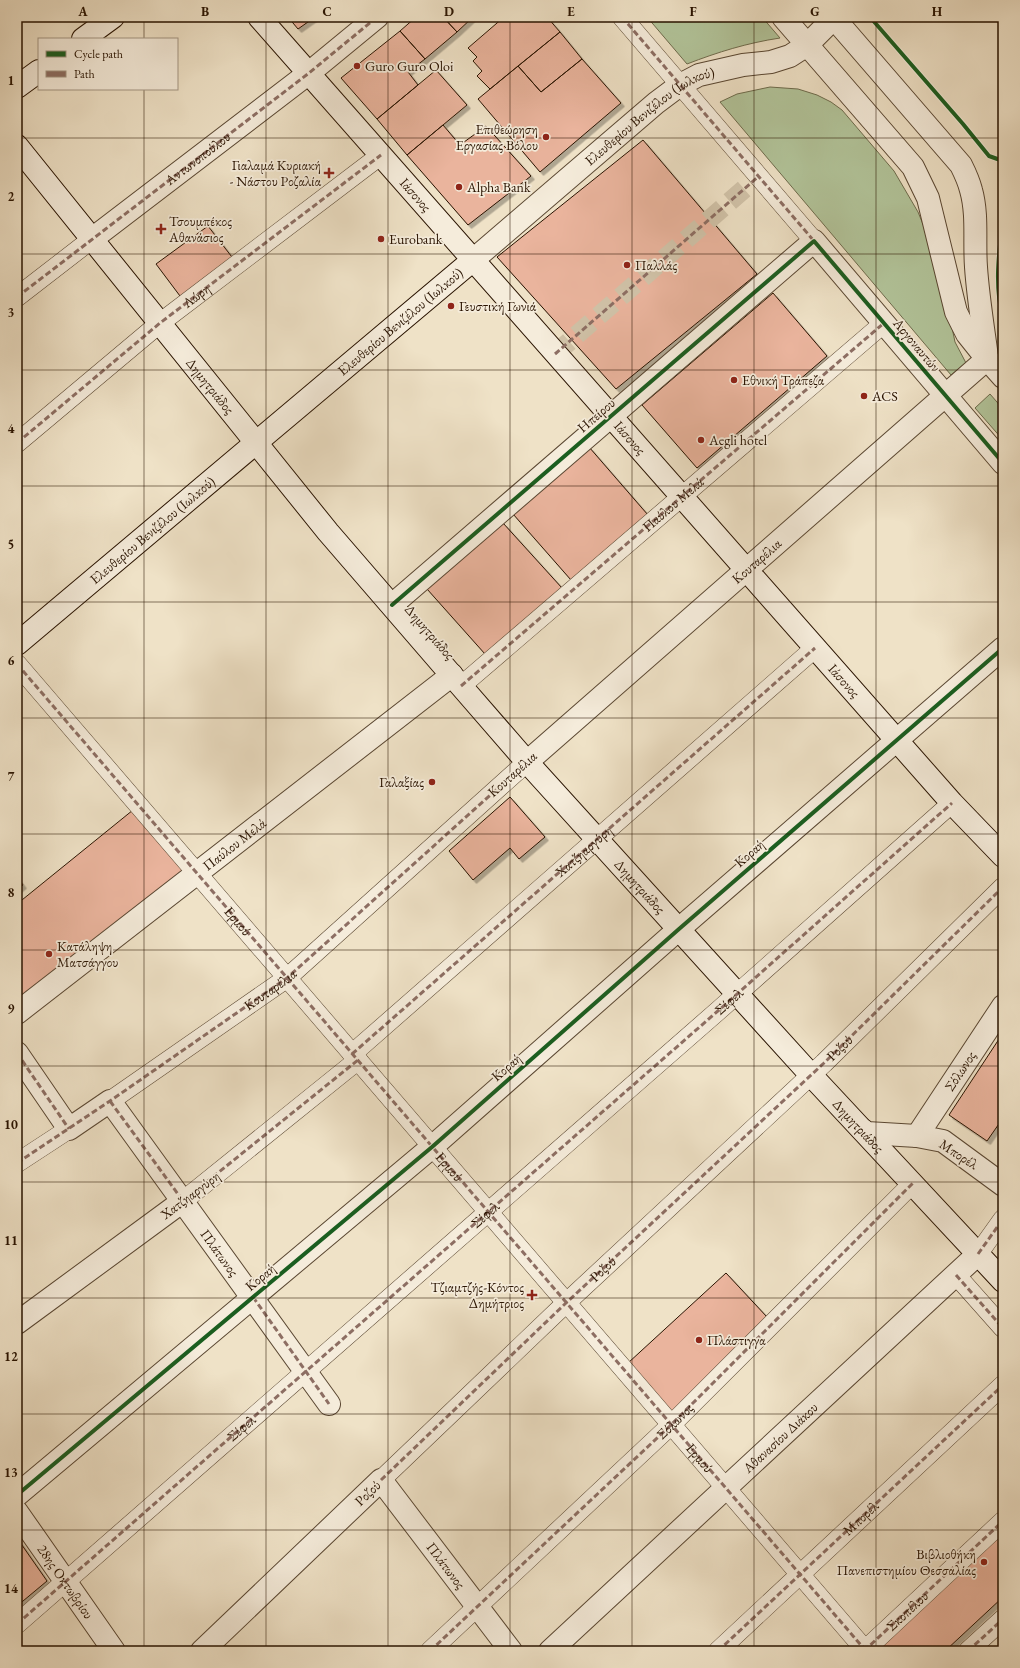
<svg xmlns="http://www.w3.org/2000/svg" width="1020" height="1668" font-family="'EB Garamond',serif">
	<defs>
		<filter id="shadow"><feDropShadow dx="3.5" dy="3.5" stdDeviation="0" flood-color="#0004"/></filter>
	</defs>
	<rect width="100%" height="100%" fill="#efe2c7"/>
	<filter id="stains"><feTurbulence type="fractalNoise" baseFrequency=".005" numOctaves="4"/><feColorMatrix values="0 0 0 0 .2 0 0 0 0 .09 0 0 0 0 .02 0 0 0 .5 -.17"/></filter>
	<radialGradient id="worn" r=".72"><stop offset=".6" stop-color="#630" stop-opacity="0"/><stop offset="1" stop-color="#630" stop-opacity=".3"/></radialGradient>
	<path fill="#b2c49a" stroke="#6e6c4d" d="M647,17H762L780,38C747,43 718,52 687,64Z
		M770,87L798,89L817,95L831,102L842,110L894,171L918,212L927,234L950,318L955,342L966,363L951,375L720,102L737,94Z
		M990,394L1003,409V440L975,408Z"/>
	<path fill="#eab49d" stroke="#291300" filter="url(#shadow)" d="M288,17H315L298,29Z
		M416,17H443L457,32L425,59L400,31Z
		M443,17H473L457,32Z
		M504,17H547L560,32L490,89L477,76L482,71L473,61L477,57L468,48Z
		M400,31L425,59L408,72L418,85L377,119L341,78Z
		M560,32L582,59L541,92L518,66Z
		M582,59L621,103L540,172L478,99L518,66L541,92Z
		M436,70L467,105L407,155L377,119Z
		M443,125L460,145L486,126L531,176L468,225L407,155Z
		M643,140L757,274L616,389L497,257Z
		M208,226L235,261L183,300L156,264Z
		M773,293L827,356L697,468L642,405Z
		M589,447L648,515L571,580L513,514Z
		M503,523L562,588L485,654L427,589Z
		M510,797L545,837L519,859L510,848L473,880L449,851Z
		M133,810L185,873L17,1003V904Z
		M17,877L23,885L17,890Z
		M1003,1033V1118L987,1141L949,1115Z
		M726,1273L767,1317L672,1413L628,1363Z
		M1003,1526V1597L945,1651H870Z
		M17,1538L47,1581L17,1606Z"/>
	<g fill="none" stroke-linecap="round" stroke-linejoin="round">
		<path stroke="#d1c3a9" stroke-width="19" stroke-dasharray="19 10" stroke-linecap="butt" d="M555,354L759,176"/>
		<defs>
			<g id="pedestrian">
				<path d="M622,17L814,241"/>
				<path d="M17,297L92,239"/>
				<path id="s1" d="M17,443L160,323L381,155"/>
				<path id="s2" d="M17,664L866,1651"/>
				<path d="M461,686L884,323"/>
				<path id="s3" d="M352,1054L815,648"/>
				<path id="s4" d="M110,1101L287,978L527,762"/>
				<path d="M17,1163L69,1129"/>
				<path d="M183,1201L358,1060"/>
				<path d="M978,1254L1003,1219"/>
				<path d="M956,1275L1003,1328"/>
				<path id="s5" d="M381,1480L566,1303L824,1063L1003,887"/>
				<path id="s6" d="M17,1624L719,1010L952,803"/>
				<path id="s7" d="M430,1651L671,1425L913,1183"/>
				<path d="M718,1651L1003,1385"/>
				<path id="s8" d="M864,1651L1003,1521"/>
				<path d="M968,1651L1003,1619"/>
			</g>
			<g id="minor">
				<path d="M783,17L913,167L928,198L956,312L967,334L987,359"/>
				<path d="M833,17L961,165C965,173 969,182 971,190C978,215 974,241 976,267C978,297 983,327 987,357"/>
				<path id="s9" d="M92,239L309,73L377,17"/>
				<path id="s10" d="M473,260L656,103L680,85L699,75L743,65L771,62L790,56L807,45L834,18"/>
				<path d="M392,605L814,241L1003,463"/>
				<path id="s11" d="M527,762L987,359"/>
				<path id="s12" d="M17,1013L452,675"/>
				<path id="s13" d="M17,1053L69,1129L110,1101L329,1404"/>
				<path d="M863,1130L867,1133L917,1136L943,1141L1003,1185"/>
				<path id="s14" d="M917,1136L1003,1006"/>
				<path d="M17,1323L183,1201"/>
				<path d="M17,1495L432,1147L679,929L1003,648"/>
				<path id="s15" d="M17,1512L114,1651"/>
				<path id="s16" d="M202,1651L381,1480L511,1651"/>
				<path id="s17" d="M550,1651L978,1254"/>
			</g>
			<path id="tertiary" d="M987,359L1003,377"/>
			<g id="secondary">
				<path id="s18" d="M259,17L952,803L1003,856"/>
				<path d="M83,39L113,17"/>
				<path d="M17,87L39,71"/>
				<path id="s19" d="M17,146L328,532L461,686L527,762L810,1074L1003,1281"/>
				<path id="s20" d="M17,644L473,260"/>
			</g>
		</defs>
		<use href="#pedestrian" stroke="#5a4732" stroke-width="20"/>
		<use href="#minor" stroke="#5a4732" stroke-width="24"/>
		<use href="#tertiary" stroke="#5a4732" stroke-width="24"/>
		<use href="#secondary" stroke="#291300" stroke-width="24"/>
		<use href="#pedestrian" stroke="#f5ecdb" stroke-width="19"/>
		<use href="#minor" stroke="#f5ecdb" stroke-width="22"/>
		<use href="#tertiary" stroke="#f5ecdb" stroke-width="22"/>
		<use href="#secondary" stroke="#f5ecdb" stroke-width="22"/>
		<g stroke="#8d6e63" stroke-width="3" stroke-dasharray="6 3" stroke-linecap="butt">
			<path d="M622,17L814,241"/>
			<path d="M17,297L309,73L377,17"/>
			<path d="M555,354L759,176"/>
			<path d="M17,443L160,323L381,155"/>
			<path d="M17,664L866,1651"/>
			<path id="s21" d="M461,686L884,323"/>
			<path d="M17,1053L69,1129"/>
			<path d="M352,1054L815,648"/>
			<path d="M110,1101L183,1201L358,1060"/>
			<path d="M17,1163L110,1101L287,978L527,762"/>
			<path d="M978,1254L1003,1219"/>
			<path d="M956,1275L1003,1328"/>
			<path d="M253,1297L329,1404"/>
			<path d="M381,1480L566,1303L824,1063L1003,887"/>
			<path d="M17,1624L719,1010L952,803"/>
			<path d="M430,1651L671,1425L913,1183"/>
			<path id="s22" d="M718,1651L1003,1385"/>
			<path d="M864,1651L1003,1521"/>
			<path d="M968,1651L1003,1619"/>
		</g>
		<defs>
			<path id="cycleway" d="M870,17L963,124L989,156L1003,161
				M1003,218C999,253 994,284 1003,319
				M392,605L814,241L1003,463
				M17,1495L432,1147L679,929L1003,648"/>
		</defs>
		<use href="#cycleway" stroke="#f5ecdb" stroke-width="6"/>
		<use href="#cycleway" stroke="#1b5e20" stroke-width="4"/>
	</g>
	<path fill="none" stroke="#291300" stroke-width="1" stroke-opacity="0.55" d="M144,17V39M266,17V1651M388,17V1651M510,17V1651M632,17V1651M754,17V1651M876,17V1651M144,89V1651M17,138H1003M17,254H1003M17,370H1003M17,486H1003M17,602H1003M17,718H1003M17,834H1003M17,950H1003M17,1066H1003M17,1182H1003M17,1298H1003M17,1414H1003M17,1530H1003"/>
	<g fill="#8f2418" stroke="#f5ecdb" stroke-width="1.5">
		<circle cx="357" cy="66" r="4"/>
		<circle cx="546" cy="137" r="4"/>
		<path d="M327 167h4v4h4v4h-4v4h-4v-4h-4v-4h4z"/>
		<circle cx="459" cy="187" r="4"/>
		<path d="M159 223h4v4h4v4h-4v4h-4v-4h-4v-4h4z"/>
		<circle cx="381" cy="239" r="4"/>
		<circle cx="627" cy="265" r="4"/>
		<circle cx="451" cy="306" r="4"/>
		<circle cx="734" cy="380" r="4"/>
		<circle cx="864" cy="396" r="4"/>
		<circle cx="701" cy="440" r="4"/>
		<circle cx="432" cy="782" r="4"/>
		<circle cx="49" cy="954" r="4"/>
		<path d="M530 1289h4v4h4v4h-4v4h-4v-4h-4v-4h4z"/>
		<circle cx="699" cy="1340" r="4"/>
		<circle cx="984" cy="1562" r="4"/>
	</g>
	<g text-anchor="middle" stroke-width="3.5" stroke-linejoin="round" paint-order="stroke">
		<g font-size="14" fill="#291300" stroke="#f5ecdb" text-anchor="start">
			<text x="365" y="71">Guro Guro Oloi</text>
			<text x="538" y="134" text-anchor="end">Επιθεώρηση<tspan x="538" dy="16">Εργασίας Βόλου</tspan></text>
			<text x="321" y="170" text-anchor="end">Γιαλαμά Κυριακή<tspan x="321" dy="16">- Νάστου Ροζαλία</tspan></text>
			<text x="467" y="192">Alpha Bank</text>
			<text x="169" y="226">Τσουμπέκος<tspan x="169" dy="16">Αθανάσιος</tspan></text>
			<text x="389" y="244">Eurobank</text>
			<text x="635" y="270">Παλλάς</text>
			<text x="459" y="311">Γευστική Γωνιά</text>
			<text x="742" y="385">Εθνική Τράπεζα</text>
			<text x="872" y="401">ACS</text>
			<text x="709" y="445">Aegli hotel</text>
			<text x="424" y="787" text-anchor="end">Γαλαξίας</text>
			<text x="57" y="951">Κατάληψη<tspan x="57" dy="16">Ματσάγγου</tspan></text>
			<text x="524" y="1292" text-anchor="end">Τζιαμτζής-Κόντος<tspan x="524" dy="16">Δημήτριος</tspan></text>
			<text x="707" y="1345">Πλάστιγγα</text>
			<text x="976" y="1559" text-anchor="end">Βιβλιοθήκη<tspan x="976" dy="16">Πανεπιστημίου Θεσσαλίας</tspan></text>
		</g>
		<g font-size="14" fill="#291300" stroke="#f5ecdb">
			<text dy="5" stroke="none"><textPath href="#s10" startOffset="229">Ελευθερίου Βενιζέλου (Ιωλκού)</textPath></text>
			<text dy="5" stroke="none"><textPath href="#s9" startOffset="133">Αντωνοπούλου</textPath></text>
			<text dy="5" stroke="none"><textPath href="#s18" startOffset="237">Ιάσονος</textPath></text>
			<text dy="5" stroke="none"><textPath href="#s1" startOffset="232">Λώρη</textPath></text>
			<text dy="5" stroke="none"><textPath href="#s20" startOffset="501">Ελευθερίου Βενιζέλου (Ιωλκού)</textPath></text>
			<text transform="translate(917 345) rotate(50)" y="5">Αργοναυτών</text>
			<text dy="5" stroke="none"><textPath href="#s19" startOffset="308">Δημητριάδος</textPath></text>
			<text transform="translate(596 415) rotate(-41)" y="5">Ηπείρου</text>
			<text dy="5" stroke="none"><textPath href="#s18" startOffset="561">Ιάσονος</textPath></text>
			<text dy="5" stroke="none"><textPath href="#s21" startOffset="279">Παύλου Μελά</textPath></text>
			<text dy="5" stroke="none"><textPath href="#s20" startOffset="177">Ελευθερίου Βενιζέλου (Ιωλκού)</textPath></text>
			<text dy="5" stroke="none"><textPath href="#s11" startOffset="305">Κουταρέλια</textPath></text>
			<text transform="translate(430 632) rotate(49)" y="5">Δημητριάδος</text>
			<text dy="5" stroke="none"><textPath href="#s18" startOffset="885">Ιάσονος</textPath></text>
			<text transform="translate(512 774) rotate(-42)" y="5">Κουταρέλια</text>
			<text dy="5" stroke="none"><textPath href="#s12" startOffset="275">Παύλου Μελά</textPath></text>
			<text dy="5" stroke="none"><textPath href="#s3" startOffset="308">Χατζηαργύρη</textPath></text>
			<text transform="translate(749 853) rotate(-41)" y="5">Κοραή</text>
			<text dy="5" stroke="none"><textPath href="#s19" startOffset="968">Δημητριάδος</textPath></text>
			<text dy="5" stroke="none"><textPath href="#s2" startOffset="339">Ερμού</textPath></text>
			<text dy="5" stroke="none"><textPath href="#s4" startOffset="195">Κουταρέλια</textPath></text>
			<text dy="5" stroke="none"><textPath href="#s6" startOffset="946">Σέφελ</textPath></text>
			<text dy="5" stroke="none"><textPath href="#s5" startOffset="630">Ροζού</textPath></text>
			<text transform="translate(506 1067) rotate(-41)" y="5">Κοραή</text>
			<text dy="5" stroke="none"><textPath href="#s14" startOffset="78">Σόλωνος</textPath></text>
			<text dy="5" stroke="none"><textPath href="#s19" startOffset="1292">Δημητριάδος</textPath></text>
			<text transform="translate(959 1154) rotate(33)" y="5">Μπορέλ</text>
			<text dy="5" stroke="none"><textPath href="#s2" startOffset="663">Ερμού</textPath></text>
			<text transform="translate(190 1195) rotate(-37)" y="5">Χατζηαργύρη</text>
			<text dy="5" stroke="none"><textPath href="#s6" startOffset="622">Σέφελ</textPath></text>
			<text dy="5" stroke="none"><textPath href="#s13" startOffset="329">Πλάτωνος</textPath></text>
			<text dy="5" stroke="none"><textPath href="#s5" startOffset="306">Ροζού</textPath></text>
			<text transform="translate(260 1277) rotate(-40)" y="5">Κοραή</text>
			<text dy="5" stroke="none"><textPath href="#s7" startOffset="336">Σόλωνος</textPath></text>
			<text dy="5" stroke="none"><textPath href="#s6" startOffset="298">Σέφελ</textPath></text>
			<text dy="5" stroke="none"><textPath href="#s17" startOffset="314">Αθανασίου Διάκου</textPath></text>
			<text dy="5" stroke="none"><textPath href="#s2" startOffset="1047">Ερμού</textPath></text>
			<text dy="5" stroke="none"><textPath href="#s16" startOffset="229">Ροζού</textPath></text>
			<text dy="5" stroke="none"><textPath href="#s22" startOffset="195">Μπορέλ</textPath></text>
			<text dy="5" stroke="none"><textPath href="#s16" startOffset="355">Πλάτωνος</textPath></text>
			<text dy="5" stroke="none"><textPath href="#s15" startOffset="85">28ης Οκτωβρίου</textPath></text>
			<text dy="5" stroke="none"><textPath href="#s8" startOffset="59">Σκοπέλου</textPath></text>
		</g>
	</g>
	<rect width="1020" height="1668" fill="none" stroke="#efe2c7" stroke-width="44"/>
	<rect x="38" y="38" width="140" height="52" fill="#f5ecdb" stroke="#a39583"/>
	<rect x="46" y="51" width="20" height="6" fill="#1b5e20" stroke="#a39583"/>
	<text x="74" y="58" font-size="12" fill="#291300">Cycle path</text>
	<rect x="46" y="71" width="20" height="6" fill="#8d6e63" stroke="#a39583"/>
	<text x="74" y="78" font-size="12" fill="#291300">Path</text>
	<rect x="22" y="22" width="976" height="1624" fill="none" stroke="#291300" stroke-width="1.5"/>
	<g font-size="13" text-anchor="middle" font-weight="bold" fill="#291300">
		<text x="83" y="16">A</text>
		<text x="205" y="16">B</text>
		<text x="327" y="16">C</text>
		<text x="449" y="16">D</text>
		<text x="571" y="16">E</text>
		<text x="693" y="16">F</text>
		<text x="815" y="16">G</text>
		<text x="937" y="16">H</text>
		<text x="11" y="85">1</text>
		<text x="11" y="201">2</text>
		<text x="11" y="317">3</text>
		<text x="11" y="433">4</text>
		<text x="11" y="549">5</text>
		<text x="11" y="665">6</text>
		<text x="11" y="781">7</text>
		<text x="11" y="897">8</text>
		<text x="11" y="1013">9</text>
		<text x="11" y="1129">10</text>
		<text x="11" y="1245">11</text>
		<text x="11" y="1361">12</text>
		<text x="11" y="1477">13</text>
		<text x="11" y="1593">14</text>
	</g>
	<rect width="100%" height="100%" filter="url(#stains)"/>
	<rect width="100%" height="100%" fill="url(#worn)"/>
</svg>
